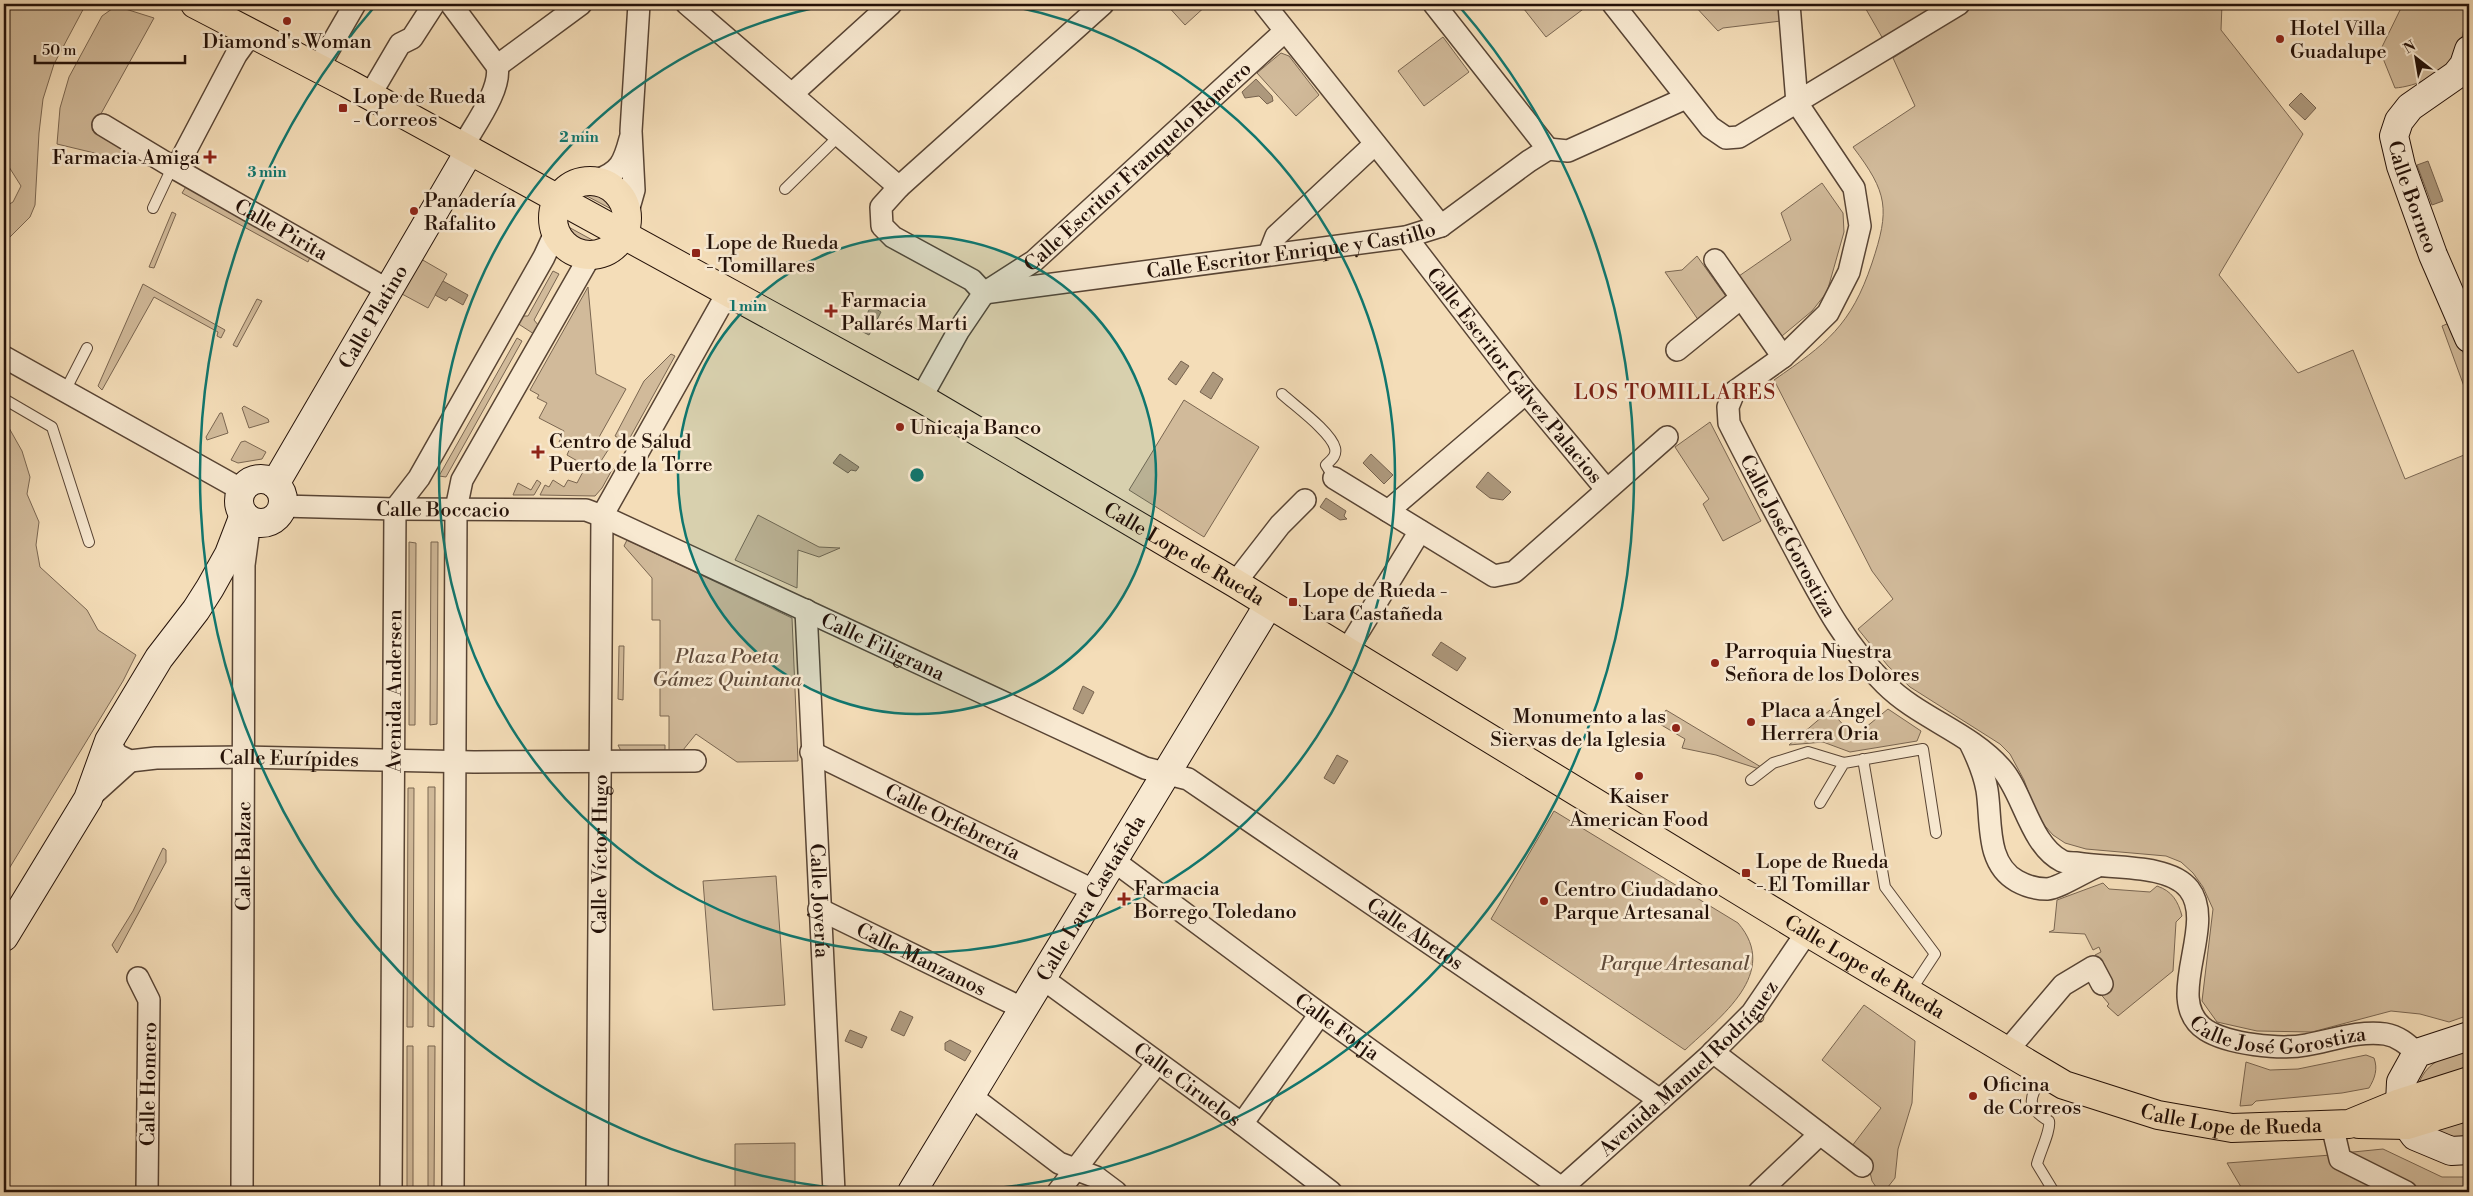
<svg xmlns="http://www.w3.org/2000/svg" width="2473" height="1196" font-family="'Libre Bodoni',serif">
	<rect width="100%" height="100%" fill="#f4ddb8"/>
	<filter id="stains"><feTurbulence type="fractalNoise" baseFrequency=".004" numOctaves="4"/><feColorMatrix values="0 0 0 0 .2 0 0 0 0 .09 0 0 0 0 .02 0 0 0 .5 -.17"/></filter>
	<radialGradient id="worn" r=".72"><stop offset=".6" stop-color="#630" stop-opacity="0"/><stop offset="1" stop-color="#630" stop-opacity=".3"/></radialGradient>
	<path fill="#d1ba9a" stroke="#7a6651" d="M4,4H86L54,64L43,99L39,133L35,205L30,217L4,243V207L13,202L21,186L4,159Z
		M1166,4H1208L1185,25Z
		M1520,4H1590L1546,37Z
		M1696,4H1780L1781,21L1723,28L1718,31L1694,5Z
		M1863,4H1924L1932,9L1883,39Z
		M1973,4H2222L2221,30L2303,134L2219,275L2298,373L2353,350L2405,479L2469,453V1015L2449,1022L2420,1014L2391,1011L2312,1032L2257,1031L2217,1022L2202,1001L2213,909L2203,887L2193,873L2181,862L2166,856L2086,849L2065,843L2053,835L2038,818L2024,780L2010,754L2000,744L1910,687L1888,666L1858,629L1893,599L1872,571L1774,380C1826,344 1851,326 1872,263C1890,209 1888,193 1853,147L1915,106L1893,58L1961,15Z
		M2403,4H2468C2465,20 2463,38 2458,54C2452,73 2413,87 2395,88L2380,51Z
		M116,6L154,18L92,130L158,165L157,168L57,144L60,108L69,77L102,16Z
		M1443,37L1469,72L1424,106L1398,71Z
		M1281,53L1289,56L1319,95L1296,116L1257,73Z
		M1822,183L1843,213L1844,232L1827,292L1812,311L1782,336L1739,276L1791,240L1781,213Z
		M187,185L312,253L308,262L182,193Z
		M594,190C608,192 614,199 617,212L583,194Z
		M172,212L176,214L154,268L149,267Z
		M563,224L596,242L589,246C575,245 565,239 563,224Z
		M1697,256L1727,298L1699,321L1665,272L1682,270Z
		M421,259L447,274L428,308L402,294Z
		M553,271L559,274L534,320L539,326L534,334L517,323L521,316H528Z
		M143,284L225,330L221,338L217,336L218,332L154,297L102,390L98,386Z
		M588,287L596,374L626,389L598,439L610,447L601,461L613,468L602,488L595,496L540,495L545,485L549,487L553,480L564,487L568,480L577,483L586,466L567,455L570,448L559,442L564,431L539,418L547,403L537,398L539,395L530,390Z
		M257,299L262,301L237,347L233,345Z
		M2454,321L2469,373V400L2442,326Z
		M517,338L522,341L446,477L439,476Z
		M671,354L675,356L627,443L615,436L644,381Z
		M1184,400L1259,447L1204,537L1129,490Z
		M244,406L268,419L269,422L249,428L242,408Z
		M220,413H222L228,433L207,440L206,437Z
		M4,419L22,451L30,477L27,494L39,522L36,545L40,567L87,610L98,630L136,655L123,681L4,877Z
		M1710,422L1761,521L1723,541L1703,504L1709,499L1675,447Z
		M245,441L266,452L262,459L238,463L231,460L241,442Z
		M537,480L541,483L534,495H513L518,483L531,490Z
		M758,515L819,547L840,548L819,557L798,550L797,588L735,560Z
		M627,540L792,618L798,761L737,762L696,734L683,750L669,751V716H660V620H652V578L624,546Z
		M409,542L416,543L415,725H409Z
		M431,542H438L437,724L430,725Z
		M619,646H624L623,700L618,699Z
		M1888,709L1921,731L1917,741L1850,752L1823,742L1789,745L1830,710L1854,737Z
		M1666,710L1761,767L1759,769L1716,755L1682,748L1685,739L1658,723Z
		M618,745H665V750L621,751Z
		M428,787H435L434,1027L428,1026Z
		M408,788H414L413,1027H407Z
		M1554,811L1738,923C1781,973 1720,1017 1685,1050L1491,919Z
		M163,848L166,850V862L117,953L112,945L133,911Z
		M776,876L785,1005L713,1010L703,881Z
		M2103,883L2109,889L2150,892L2157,886C2172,891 2178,901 2182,916L2176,922L2173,971L2118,1016L2107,1006L2109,1004L2098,991L2099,969L2095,955L2101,952L2099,947L2093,950L2085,934L2049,932L2054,930L2057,900Z
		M1864,1005L1915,1041L1912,1103L1898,1149L1895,1178L1884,1192L1878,1190L1872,1181L1867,1159L1852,1146L1881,1108L1822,1060Z
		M407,1046H413V1192H407Z
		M428,1046H435L434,1192H428Z
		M2469,1049V1068L2419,1083C2428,1060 2447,1056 2469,1049Z
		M2366,1055L2374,1058C2378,1069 2375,1078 2369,1088L2342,1093L2256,1101L2252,1105L2240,1106L2246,1062L2270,1070L2298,1069Z
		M2469,1118V1139L2452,1140L2429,1131Z
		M795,1143V1192H735V1144Z
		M2383,1149L2442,1177H2469V1192H2423L2343,1153Z
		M2331,1155L2394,1192H2244L2227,1163Z"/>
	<path fill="#ad987c" stroke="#76624e" d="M1256,79L1272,96L1273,101L1267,104L1259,96L1245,98L1242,92Z
		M2301,93L2316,108L2305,120L2289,105Z
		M2428,161L2443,201L2432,205L2417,165Z
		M443,281L468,295L463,305L449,297L446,301L435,295Z
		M871,306L881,312L869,335L859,330Z
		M1181,361L1189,366L1176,385L1168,379Z
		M1213,372L1223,379L1211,399L1200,392Z
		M840,454L859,467L856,471L851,470L848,473L833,463Z
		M1371,454L1393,475L1384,484L1363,463Z
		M1488,472L1511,492L1503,500L1490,498L1476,487Z
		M1326,498L1346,511L1344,516L1347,519L1340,520L1320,507Z
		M1441,642L1466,658L1457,671L1432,655Z
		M1083,686L1094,692L1083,714L1073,709Z
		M1337,755L1348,761L1334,784L1324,778Z
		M900,1011L913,1017L904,1036L891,1030Z
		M850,1030L867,1037L862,1048L845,1041Z
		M950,1040L971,1051L965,1061L945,1050V1043Z"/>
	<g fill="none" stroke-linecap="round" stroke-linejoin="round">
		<defs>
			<path id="lane" d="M785,189L840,135
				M153,208L169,174L176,169
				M65,391L87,348
				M1282,394C1295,406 1331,432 1335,448C1337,456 1331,460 1326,465L1334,478
				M4,399L52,427L89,542
				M1863,759L1885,887L1935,954L1910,992
				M1751,780L1773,763L1808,752L1844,763L1923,749L1936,833
				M1820,803L1844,763
				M2043,1075C2031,1096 2023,1106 2049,1121C2051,1130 2040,1152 2037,1164L2054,1192"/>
			<g id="street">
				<path d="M451,4L497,66C502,89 474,126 463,146"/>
				<path d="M687,4L899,187L881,207L882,226L893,237L972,280L984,293"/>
				<path d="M1264,4L1441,226"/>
				<path d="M1434,4L1548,149"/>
				<path d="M1613,4L1710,127L1726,138L1739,137L1959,4"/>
				<path id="s1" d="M1789,4L1797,103L1854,188L1860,226L1849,272L1828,313L1783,357L1734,392L1728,407L1729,423C1749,463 1770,502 1791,542C1818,592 1843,643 1885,684C1919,718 1969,732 2001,768C2023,792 2030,845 2062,861C2066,863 2073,863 2077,863C2108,869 2169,863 2189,889C2218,926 2161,1001 2206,1030C2228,1044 2280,1050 2306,1045C2330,1041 2359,1030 2385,1034C2398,1036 2407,1044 2417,1053"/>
				<path id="s2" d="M251,34L236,55L176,169L388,290"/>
				<path d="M497,66L581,4"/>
				<path d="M318,68L355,4"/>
				<path d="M792,94L891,4"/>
				<path d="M370,95L400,44L412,38L434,4"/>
				<path d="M103,125L176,169"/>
				<path d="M597,180C620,172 624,162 630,139"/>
				<path d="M899,187L1103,4"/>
				<path d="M627,215L634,190L631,131L639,4"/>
				<path id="s3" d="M1406,237L1526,393L1606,489"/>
				<path d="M1269,254L1276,236L1375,144"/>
				<path d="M1715,260L1783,357"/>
				<path id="s4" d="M984,293L1406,237L1441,226L1529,161L1548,149L1568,151L1686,98"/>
				<path d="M1677,350L1741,298"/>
				<path d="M4,357L242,490"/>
				<path id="s5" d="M921,398L959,330L984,293L1034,261L1285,31"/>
				<path d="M1334,478L1494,576L1514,572L1667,437"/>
				<path id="s6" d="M282,506L395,509L586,510L602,516L1145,768L1188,779L1660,1100"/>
				<path d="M1388,511L1526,393"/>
				<path d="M1235,583L1280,525L1305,500"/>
				<path id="s7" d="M806,610L834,1192"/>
				<path d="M1346,652L1420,531"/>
				<path id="s8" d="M109,741L117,755L130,761L156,758L244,757L474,762L695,761"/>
				<path d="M1970,743C1978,759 1984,773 1987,790C1992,821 1985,863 2017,881C2026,886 2037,889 2047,889C2059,888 2084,872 2096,867"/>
				<path id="s9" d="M811,752L1095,891"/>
				<path d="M89,798L130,761"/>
				<path id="s10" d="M1114,861L1320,1014L1567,1192"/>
				<path id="s11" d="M819,909L1024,1009"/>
				<path d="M138,978L149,1000L147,1192"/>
				<path id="s12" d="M1042,978L1242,1124L1331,1192"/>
				<path d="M2007,1051L2063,985L2093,967L2102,984"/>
				<path d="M1713,1052L1862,1166"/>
				<path d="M971,1096L1059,1163L1096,1177L1116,1192"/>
				<path d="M1242,1124L1320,1014"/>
				<path d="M2332,1125L2340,1159L2406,1192"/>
				<path id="s13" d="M242,1192L244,565L250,520"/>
				<path id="s14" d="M391,1192L395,509L419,478L544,257L555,233"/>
				<path d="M453,1192L456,509L462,480L590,256"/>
				<path id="s15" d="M597,1192L602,516L728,292"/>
				<path d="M1058,1192L1157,1063"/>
				<path id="s16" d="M1557,1192L1708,1057L1752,1013L1807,932"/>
				<path d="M1759,1192L1820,1134"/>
			</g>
			<g id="secondary">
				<path id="s17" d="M2469,50L2464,65L2456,75L2410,107L2399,121L2394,136L2401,166L2433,255L2469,338"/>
				<circle cx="261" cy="501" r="22"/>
				<path id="s18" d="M275,484L470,150"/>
				<path d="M4,937L88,799L109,741L159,658L196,610L210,588L229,554L244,515"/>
				<path d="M2469,1036L2417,1053L2401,1082L2400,1103L2407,1125L2415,1136L2451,1151L2469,1150"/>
				<path id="s19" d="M912,1192L1269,604"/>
			</g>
			<g id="primary">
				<path id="s20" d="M195,4L347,83L921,398L1235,583L1807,932L2064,1085L2158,1115L2232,1128L2349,1124L2400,1103L2469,1081"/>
				<circle cx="590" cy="218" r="37"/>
				<path d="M2359,1124L2407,1125L2469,1106"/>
			</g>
		</defs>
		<use href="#lane" stroke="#584434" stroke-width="12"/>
		<use href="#street" stroke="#584434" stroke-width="24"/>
		<use href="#secondary" stroke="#241108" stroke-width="30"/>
		<use href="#primary" stroke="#241108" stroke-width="30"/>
		<use href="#lane" stroke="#f8e9d1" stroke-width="10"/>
		<use href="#street" stroke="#f8e9d1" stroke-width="21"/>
		<use href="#secondary" stroke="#f8e9d1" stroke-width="28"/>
		<use href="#primary" stroke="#f4ddb8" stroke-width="28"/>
	</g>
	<circle cx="917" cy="475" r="239" fill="#0f766e" fill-opacity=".12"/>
	<g fill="none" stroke="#0f766e" stroke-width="2.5">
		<circle cx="917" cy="475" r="239"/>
		<path d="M1000 4A478 478 0 1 1 834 4"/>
		<path d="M1458 5A717 717 0 1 1 376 5"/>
	</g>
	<g fill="#8f2418" stroke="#f8e9d1" stroke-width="2">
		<circle cx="287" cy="21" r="5"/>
		<circle cx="2280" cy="39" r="5"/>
		<rect x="338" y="103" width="10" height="10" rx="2.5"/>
		<path d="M207.5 149.5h5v5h5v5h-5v5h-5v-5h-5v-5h5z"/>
		<circle cx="414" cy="211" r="5"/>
		<rect x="691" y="248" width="10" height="10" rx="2.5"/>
		<path d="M828.5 303.5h5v5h5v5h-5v5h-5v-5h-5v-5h5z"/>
		<circle cx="900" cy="427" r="5"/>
		<path d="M535.5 444.5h5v5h5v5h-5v5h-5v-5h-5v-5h5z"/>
		<rect x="1288" y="597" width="10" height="10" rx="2.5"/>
		<circle cx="1715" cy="663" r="5"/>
		<circle cx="1751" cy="722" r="5"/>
		<circle cx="1676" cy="728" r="5"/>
		<circle cx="1639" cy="776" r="5"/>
		<rect x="1741" y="868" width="10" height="10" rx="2.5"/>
		<path d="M1121.5 891.5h5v5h5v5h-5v5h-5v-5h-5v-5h5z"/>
		<circle cx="1544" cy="901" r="5"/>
		<circle cx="1973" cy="1096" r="5"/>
	</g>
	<g text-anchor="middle" stroke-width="5" stroke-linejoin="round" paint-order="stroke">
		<g font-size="20" fill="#241108" stroke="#f8e9d1" text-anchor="start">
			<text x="2290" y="35">Hotel Villa<tspan x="2290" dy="23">Guadalupe</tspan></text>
			<text x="287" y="48" text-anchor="middle">Diamond's Woman</text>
			<text x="353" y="103">Lope de Rueda<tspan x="353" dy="23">- Correos</tspan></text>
			<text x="200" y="164" text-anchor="end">Farmacia Amiga</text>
			<text x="424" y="207">Panadería<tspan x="424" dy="23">Rafalito</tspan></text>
			<text x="706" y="249">Lope de Rueda<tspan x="706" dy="23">- Tomillares</tspan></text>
			<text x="841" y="307">Farmacia<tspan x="841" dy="23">Pallarés Marti</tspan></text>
			<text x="910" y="434">Unicaja Banco</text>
			<text x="549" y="448">Centro de Salud<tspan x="549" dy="23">Puerto de la Torre</tspan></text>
			<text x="1303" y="597">Lope de Rueda -<tspan x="1303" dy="23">Lara Castañeda</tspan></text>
			<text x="1725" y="658">Parroquia Nuestra<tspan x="1725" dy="23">Señora de los Dolores</tspan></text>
			<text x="1761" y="717">Placa a Ángel<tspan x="1761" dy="23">Herrera Oria</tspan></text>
			<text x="1666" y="723" text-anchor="end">Monumento a las<tspan x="1666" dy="23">Siervas de la Iglesia</tspan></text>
			<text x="1639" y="803" text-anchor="middle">Kaiser<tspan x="1639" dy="23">American Food</tspan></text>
			<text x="1756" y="868">Lope de Rueda<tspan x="1756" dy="23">- El Tomillar</tspan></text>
			<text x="1134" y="895">Farmacia<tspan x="1134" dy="23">Borrego Toledano</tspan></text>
			<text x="1554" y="896">Centro Ciudadano<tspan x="1554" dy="23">Parque Artesanal</tspan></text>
			<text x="1983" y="1091">Oficina<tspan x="1983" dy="23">de Correos</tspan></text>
		</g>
		<g font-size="20" fill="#241108" stroke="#f8e9d1">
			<text dy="7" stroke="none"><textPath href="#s5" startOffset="322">Calle Escritor Franquelo Romero</textPath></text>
			<text dy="7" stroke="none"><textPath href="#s17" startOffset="182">Calle Borneo</textPath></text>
			<text dy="7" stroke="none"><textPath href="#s2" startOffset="276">Calle Pirita</textPath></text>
			<text dy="7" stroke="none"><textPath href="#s4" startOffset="310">Calle Escritor Enrique y Castillo</textPath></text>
			<text dy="7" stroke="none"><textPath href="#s18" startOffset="194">Calle Platino</textPath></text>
			<text dy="7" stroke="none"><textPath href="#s3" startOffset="176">Calle Escritor Gálvez Palacios</textPath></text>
			<text dy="7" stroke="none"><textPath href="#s6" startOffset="161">Calle Boccacio</textPath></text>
			<text dy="7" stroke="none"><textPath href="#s1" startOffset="616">Calle José Gorostiza</textPath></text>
			<text dy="7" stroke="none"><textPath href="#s20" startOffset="1132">Calle Lope de Rueda</textPath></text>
			<text dy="7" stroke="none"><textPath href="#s6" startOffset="631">Calle Filigrana</textPath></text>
			<text dy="7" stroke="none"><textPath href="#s14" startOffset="501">Avenida Andersen</textPath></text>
			<text dy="7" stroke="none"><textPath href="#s8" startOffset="190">Calle Eurípides</textPath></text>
			<text dy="7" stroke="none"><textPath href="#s9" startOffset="158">Calle Orfebrería</textPath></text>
			<text dy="7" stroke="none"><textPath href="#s15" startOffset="338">Calle Víctor Hugo</textPath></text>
			<text dy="7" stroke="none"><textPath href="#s13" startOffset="336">Calle Balzac</textPath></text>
			<text dy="7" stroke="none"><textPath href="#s19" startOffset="344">Calle Lara Castañeda</textPath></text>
			<text dy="7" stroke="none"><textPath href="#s7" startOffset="291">Calle Joyería</textPath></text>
			<text dy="7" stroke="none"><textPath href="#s6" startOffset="1239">Calle Abetos</textPath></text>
			<text dy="7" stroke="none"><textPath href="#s11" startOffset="114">Calle Manzanos</textPath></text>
			<text dy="7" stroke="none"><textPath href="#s20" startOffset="1928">Calle Lope de Rueda</textPath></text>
			<text dy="7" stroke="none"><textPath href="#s1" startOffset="1406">Calle José Gorostiza</textPath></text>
			<text dy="7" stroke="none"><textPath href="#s10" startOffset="278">Calle Forja</textPath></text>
			<text dy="7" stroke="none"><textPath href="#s16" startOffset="181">Avenida Manuel Rodríguez</textPath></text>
			<text transform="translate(148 1084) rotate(-89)" y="7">Calle Homero</text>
			<text dy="7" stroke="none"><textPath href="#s12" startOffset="180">Calle Ciruelos</textPath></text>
			<text dy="7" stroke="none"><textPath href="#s20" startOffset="2332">Calle Lope de Rueda</textPath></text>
		</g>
		<g font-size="20" font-style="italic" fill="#614c3b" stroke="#f8e9d1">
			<text x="727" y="663">Plaza Poeta<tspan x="727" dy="23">Gámez Quintana</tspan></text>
			<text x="1675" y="970">Parque Artesanal</text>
		</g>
		<g font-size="21" letter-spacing="1" fill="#7a1f14" stroke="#f8e9d1">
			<text x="1675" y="399">LOS TOMILLARES</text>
		</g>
	</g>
	<circle cx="917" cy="475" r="8" fill="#0f766e" stroke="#f8e9d1" stroke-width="2.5"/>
	<g font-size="15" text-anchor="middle" font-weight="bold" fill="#0f766e" stroke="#f8e9d1" stroke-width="5" stroke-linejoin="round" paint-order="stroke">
		<text x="579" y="142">2 min</text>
		<text x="267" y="177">3 min</text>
		<text x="748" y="311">1 min</text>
	</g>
	<rect width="2473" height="1196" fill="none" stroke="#f4ddb8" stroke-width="20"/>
	<rect x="5" y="5" width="2463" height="1186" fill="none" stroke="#241108" stroke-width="2.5"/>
	<rect x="10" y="10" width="2453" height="1176" fill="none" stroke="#241108"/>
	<g transform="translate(2416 58) rotate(329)" stroke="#f8e9d1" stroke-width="4" paint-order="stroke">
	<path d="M0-4L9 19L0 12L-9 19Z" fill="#241108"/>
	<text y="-8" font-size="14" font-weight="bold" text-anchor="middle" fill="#241108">N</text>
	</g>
	<path d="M35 55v8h150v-8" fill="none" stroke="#241108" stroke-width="2.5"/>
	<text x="42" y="55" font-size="15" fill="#241108" stroke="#f8e9d1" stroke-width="4" paint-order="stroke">50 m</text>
	<rect width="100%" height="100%" filter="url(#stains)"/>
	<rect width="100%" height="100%" fill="url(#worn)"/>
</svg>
